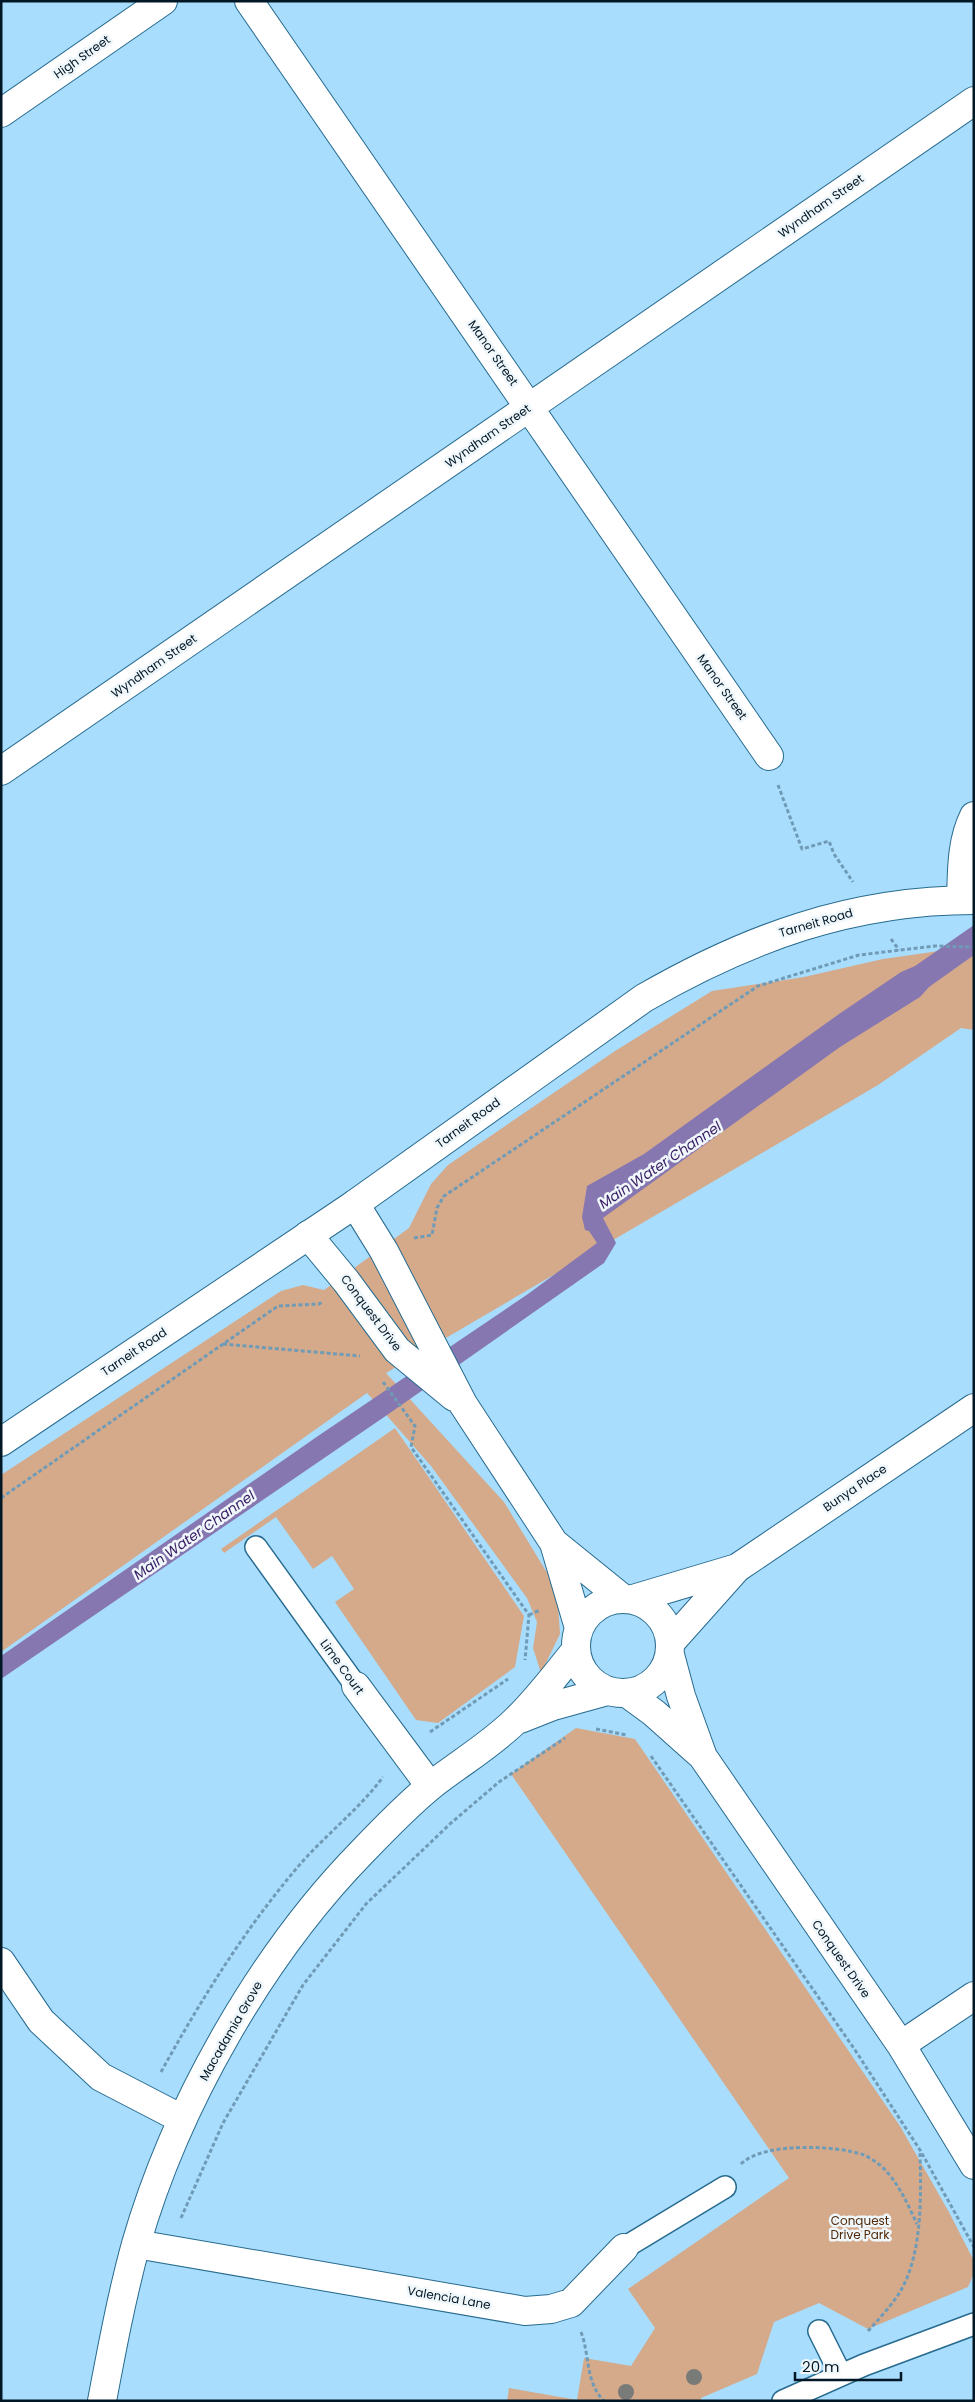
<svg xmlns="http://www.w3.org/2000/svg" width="975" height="2402" font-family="Poppins,sans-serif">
	<rect width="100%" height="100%" fill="#a8ddfd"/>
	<path fill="#d5aa8b" d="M974,946V1030L961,1028L878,1085L386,1373L504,1502L557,1589L560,1634L541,1673L533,1648L537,1622L527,1598L431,1466L367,1393L1,1652V1475L281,1291L303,1285L324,1290L409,1228L431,1184L448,1165L615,1051L712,991L804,977L883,959Z
		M395,1428L524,1616L515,1667L438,1723L416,1720L335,1602L354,1589L332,1556L313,1569L276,1517L224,1553L221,1549Z
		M576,1728L635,1739L900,2126L950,2214L974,2261V2273L968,2287L868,2329L819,2303L774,2322L757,2374L701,2398V2401H507L509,2388L577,2400L584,2358L631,2366L655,2328L628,2289L789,2178L511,1774Z"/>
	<path fill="#8777b1" d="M974,925V955L929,987L920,997L840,1047L603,1218L616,1243L604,1263L390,1413L1,1679V1656L318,1436L528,1294L597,1243L589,1231L585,1230L582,1217L587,1186L644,1154L839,1014L901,972L915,966Z"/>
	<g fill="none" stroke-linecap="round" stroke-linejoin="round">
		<defs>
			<path id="service" d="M256,1547L356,1686
				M624,2248L725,2187
				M819,2331L841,2375
				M783,2401L864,2365L974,2324"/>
			<path id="minor" d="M249,1L769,756
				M1,113L163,1
				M1,771L974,101
				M961,900C962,871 961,842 974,816
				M355,1204L384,1251L463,1404L554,1543L622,1598
				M308,1235L346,1281L397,1350L454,1397
				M554,1543L579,1628
				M576 1646a47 47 0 1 1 94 0a47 47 0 1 1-94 0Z
				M633,1599L737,1568
				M671,1642L737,1568L974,1408
				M670,1655L681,1696L703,1757L901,2045L974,2165
				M356,1686L430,1786
				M628,1694L654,1713L700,1754
				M520,1719L553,1706L607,1691
				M1,1962L41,2021L101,2077L182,2119
				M901,2045L974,1996
				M136,2244L525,2311L551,2309L571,2303L624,2248
				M102,2401C112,2348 122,2295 136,2244C176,2105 262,1954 363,1851C385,1828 408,1804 433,1784C460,1763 492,1744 516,1720C538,1699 557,1673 576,1650"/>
			<path id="secondary" d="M1,1442L355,1204L644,998C748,938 852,900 974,900"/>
		</defs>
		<use href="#service" stroke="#276b8f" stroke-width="24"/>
		<use href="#minor" stroke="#276b8f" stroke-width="30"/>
		<use href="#secondary" stroke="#276b8f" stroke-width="30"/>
		<path stroke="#709bb6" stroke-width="3" stroke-dasharray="4 2.5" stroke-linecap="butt" d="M778,785L802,849L829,841L834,854L853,882
			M891,939L899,950
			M414,1238L432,1235L437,1208L444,1196L758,986L859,955L935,946L974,947
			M223,1344L360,1356
			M383,1382L415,1426L411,1447L529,1615L525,1660
			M1,1498L278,1306L319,1304L322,1302
			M529,1615L540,1610
			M596,1729L627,1735
			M430,1732L508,1679
			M651,1756L855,2050L920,2150L974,2247
			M161,2072C202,1998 246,1927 302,1862C328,1833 360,1808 383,1777
			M741,2164C763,2142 836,2145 864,2155C871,2158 881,2165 886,2171C900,2186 908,2205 917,2224
			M181,2218L223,2123L303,1985L366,1904L451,1823L499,1782L565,1738
			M868,2331C879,2319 891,2306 900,2292C923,2253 921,2195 920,2152
			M581,2332C590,2355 585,2382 604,2401"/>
		<use href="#service" stroke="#fff" stroke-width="21"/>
		<use href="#minor" stroke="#fff" stroke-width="28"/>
		<use href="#secondary" stroke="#fff" stroke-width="28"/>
	</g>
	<g fill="#787b78">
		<circle cx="694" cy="2377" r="8"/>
		<circle cx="626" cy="2392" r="8"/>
	</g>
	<g text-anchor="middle" stroke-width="5" stroke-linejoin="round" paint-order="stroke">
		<g font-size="12" fill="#001726" stroke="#f0f7fb">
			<text transform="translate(82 57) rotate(-35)" y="4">High Street</text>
			<text transform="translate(821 206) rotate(-35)" y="4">Wyndham Street</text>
			<text transform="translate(493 353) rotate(55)" y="4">Manor Street</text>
			<text transform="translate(488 436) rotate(-35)" y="4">Wyndham Street</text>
			<text transform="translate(154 666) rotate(-35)" y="4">Wyndham Street</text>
			<text transform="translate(722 687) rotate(55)" y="4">Manor Street</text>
			<text transform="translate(816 923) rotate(-16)" y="4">Tarneit Road</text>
			<text transform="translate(468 1123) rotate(-36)" y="4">Tarneit Road</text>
			<text transform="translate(371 1313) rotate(53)" y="4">Conquest Drive</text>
			<text transform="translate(134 1352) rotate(-34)" y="4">Tarneit Road</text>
			<text transform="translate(855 1488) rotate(-34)" y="4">Bunya Place</text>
			<text transform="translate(342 1667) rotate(54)" y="4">Lime Court</text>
			<text transform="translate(841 1959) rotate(55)" y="4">Conquest Drive</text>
			<text transform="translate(231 2031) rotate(-60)" y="4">Macadamia Grove</text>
			<text transform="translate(449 2298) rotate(10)" y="4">Valencia Lane</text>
		</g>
		<g font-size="12" fill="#512b0b" stroke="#f0f7fb">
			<text x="860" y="2225">Conquest<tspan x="860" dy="14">Drive Park</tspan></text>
		</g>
		<g font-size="14" font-style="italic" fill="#381d64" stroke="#f0f7fb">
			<text transform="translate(660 1165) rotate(-34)" y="5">Main Water Channel</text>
			<text transform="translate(194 1535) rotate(-35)" y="5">Main Water Channel</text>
		</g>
	</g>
	<rect width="975" height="2402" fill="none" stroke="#001726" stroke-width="5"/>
	<path d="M795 2372v8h106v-8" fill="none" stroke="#001726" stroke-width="2.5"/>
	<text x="802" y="2372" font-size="15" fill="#001726" stroke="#f0f7fb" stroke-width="4" paint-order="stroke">20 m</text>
</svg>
